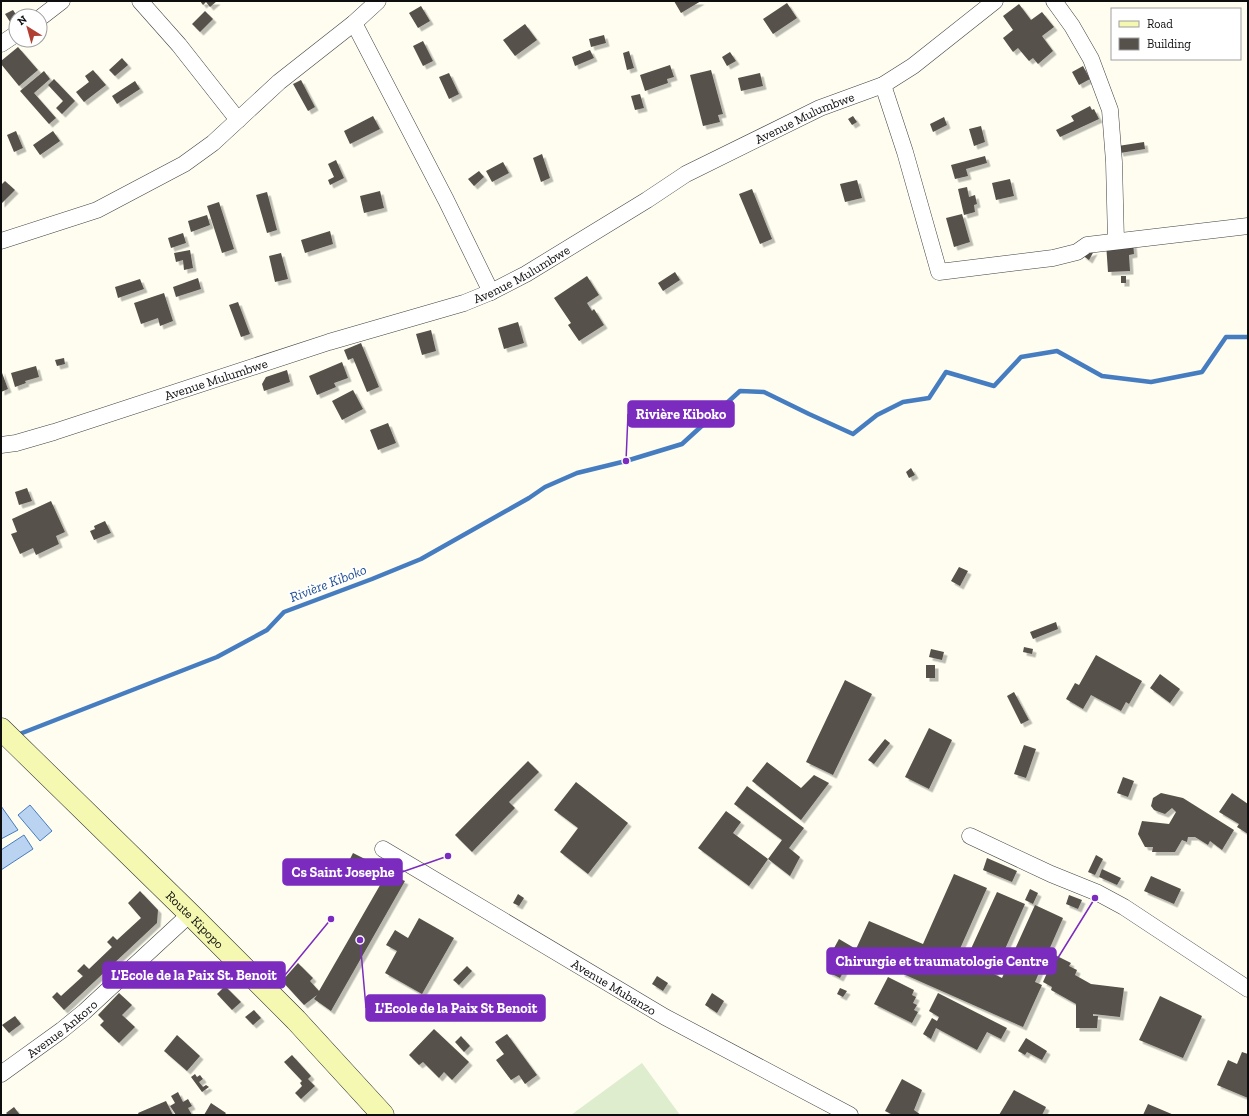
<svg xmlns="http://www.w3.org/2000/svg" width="1249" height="1116" font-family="'Zilla Slab',serif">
	<defs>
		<filter id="shadow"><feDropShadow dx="3.5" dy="3.5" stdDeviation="0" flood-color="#0004"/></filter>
	</defs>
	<rect width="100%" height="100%" fill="#fefdf0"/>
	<path fill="#ddedcd" d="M642,1063L680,1115H571Z"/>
	<path fill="#b9d3f1" stroke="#467dc1" d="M30,805L52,831L40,841L18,815Z
		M1,806L18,830L1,839Z
		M24,835L33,849L1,870V850Z"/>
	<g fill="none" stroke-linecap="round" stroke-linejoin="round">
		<path stroke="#467dc1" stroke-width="4.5" d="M17,735L217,657L267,630L284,612L372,579L421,559L529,498L545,487L577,473L626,461L682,444L740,391L764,392L809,414L853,434L877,415L903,402L929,398L946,372L994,386L1021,357L1057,351L1102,376L1151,382L1202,372L1226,337H1248"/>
	</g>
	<path fill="#56514b" filter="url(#shadow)" d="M200,1H217L210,7L206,2L203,5Z
		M674,1H701L681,13Z
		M787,3L797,18L773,34L763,19Z
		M1019,4L1031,20L1042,12L1054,27L1042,36L1053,51L1038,64L1033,58L1029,61L1018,48L1013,52L1003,38L1013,30L1003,16Z
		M421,6L430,21L418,28L409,13Z
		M13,10L17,16H16V22L12,25L5,14Z
		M205,11L213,19L200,32L192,24Z
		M525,24L537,40L515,56L503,40Z
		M604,35L606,43L591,47L589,39Z
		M423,41L433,61L423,66L413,46Z
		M18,47L38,70L19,86L1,64V61Z
		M590,50L594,58L575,66L572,57Z
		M629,51L634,68L627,70L623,53Z
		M730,52L736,61L727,66L722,57Z
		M122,58L128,65L115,76L109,70Z
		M670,65L674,77L667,79L668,83L645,91L640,75Z
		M1083,66L1090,79L1079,85L1072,72Z
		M93,70L106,85L84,102L76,92L89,82L85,76Z
		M711,70L723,114L718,115L720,122L703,126L690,75Z
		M44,71L50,79L34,93L56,118L49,124L20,91Z
		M449,73L459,94L449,99L439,77Z
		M760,73L763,86L741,91L738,78Z
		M54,79L75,101L62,114L56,108L63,101L48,85Z
		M301,80L315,107L308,111L293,84Z
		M135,81L140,89L117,104L112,96Z
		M640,94L644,108L635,110L631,96Z
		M1090,106L1092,110L1094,109L1099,119L1060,137L1056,130L1074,121L1071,116Z
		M373,116L380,129L350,144L344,131Z
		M853,116L857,122L852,125L848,119Z
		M944,117L947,125L933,132L930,124Z
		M981,126L985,142L974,146L969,129Z
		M16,131L23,148L14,152L7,135Z
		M53,131L60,141L40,155L33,145Z
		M1144,142L1145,149L1120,153L1118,146Z
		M542,154L550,178L541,182L533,158Z
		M985,156L987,163L966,169L968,176L955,179L951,165Z
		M336,160L344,178L330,185L328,180L334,177L328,164Z
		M503,162L509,173L492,182L486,171Z
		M479,171L484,177L474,186L468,179Z
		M1010,179L1014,196L996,200L992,183Z
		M857,180L862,198L845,202L840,184Z
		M5,181L15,190L1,204V185Z
		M967,187L969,197L975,195L977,204L974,205L975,212L964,215L958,189Z
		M752,189L772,239L760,244L739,194Z
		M380,191L384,208L364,213L360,196Z
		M267,192L277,230L267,233L256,195Z
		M219,202L234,249L222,253L207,206Z
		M962,214L970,242L954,247L946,218Z
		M207,215L210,225L191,232L188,221Z
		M330,231L333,244L305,253L301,240Z
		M183,233L186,243L171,248L168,238Z
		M1133,242L1134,254L1129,255L1130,271L1108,272L1106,243Z
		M190,250L193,268L184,270L183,260L176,262L174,253Z
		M1094,251L1089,260L1082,255Z
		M281,253L288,279L275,282L269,256Z
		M675,272L680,280L663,291L658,283Z
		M587,276L599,295L587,303L592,311L594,309L604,325L579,341L568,325L571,323L554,298Z
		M1121,276H1126V283H1121Z
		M198,278L201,289L176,297L173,287Z
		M140,279L144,289L118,298L115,287Z
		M164,293L173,321L160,326L158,318L141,324L134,303Z
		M238,302L250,334L241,337L229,305Z
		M518,322L524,343L504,349L498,328Z
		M431,330L436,351L422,355L416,334Z
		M361,343L379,387L367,392L353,358L348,360L344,350Z
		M64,358L65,364L57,366L55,360Z
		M342,362L348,378L334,383L336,387L317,395L309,376Z
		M36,366L39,377L25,381L26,383L15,387L11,373Z
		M1,370L8,389L1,392Z
		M287,370L290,382L264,391L262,384L266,377Z
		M353,390L363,409L342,420L332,401Z
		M388,423L396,443L378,450L370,430Z
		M911,468L915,475L909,478L906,472Z
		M27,488L32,501L19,505L15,492Z
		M51,501L65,532L56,536L59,544L36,555L33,548L20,554L11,534L17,532L12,519Z
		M105,521L111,533L94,540L90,531L95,529L94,526Z
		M959,567L968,571L960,586L951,581Z
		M1056,622L1058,629L1033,639L1030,632Z
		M1024,647L1033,649L1032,654L1023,652Z
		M931,649L944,652L942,660L929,657Z
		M1096,655L1142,681L1129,704L1126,702L1121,711L1091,695L1083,709L1066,699L1075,683L1079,685Z
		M926,665H935V678H926Z
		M1160,674L1180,689L1170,703L1150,688Z
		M845,680L872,694L833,775L806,762Z
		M1014,692L1029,720L1021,724L1007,696Z
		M929,728L952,740L929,789L905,777Z
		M885,739L890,743L874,764L868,760Z
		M1024,745L1036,749L1026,778L1014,774Z
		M528,761L539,772L509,802L515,808L472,852L455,835Z
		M767,762L801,788L814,775L829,783L801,820L752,781Z
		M1123,777L1134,781L1128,797L1117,793Z
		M576,782L628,823L588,874L560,852L578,828L554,810Z
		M747,786L804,828L789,848L800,857L790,876L768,859L782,840L734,804Z
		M1161,793L1183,798L1234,830L1222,850L1210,841L1208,845L1195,837H1188L1187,842L1182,840L1175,852H1152L1153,847H1145L1138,834L1142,821L1169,824L1176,812L1172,808L1165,814L1154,810L1151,806L1153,798Z
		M1232,793L1248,804V834L1237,827L1239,824L1219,812Z
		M726,811L741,822L733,833L768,859L749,886L698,848Z
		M353,853L381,867L377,875L349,861Z
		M1096,855L1103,859L1095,875L1088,872Z
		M987,858L1017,871L1012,882L983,870Z
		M1102,869L1121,878L1117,885L1099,877Z
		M387,873L405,881L331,1011L314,999L317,995L304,1005L282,981L298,963L313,978L310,981L319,991Z
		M954,874L987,888L955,960L964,964L997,892L1025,904L994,974L1002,978L1035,905L1063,918L1035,982L1042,985L1023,1027L901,973L902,969L856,949L869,921L923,944Z
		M1151,876L1181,889L1174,904L1144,891Z
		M1030,889L1038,893L1033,904L1025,900Z
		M140,891L158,910L157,923L64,1010L52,997L57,992L61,996L83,976L77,971L84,964L89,969L112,947L107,942L113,936L117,940L141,918L128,903Z
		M518,894L524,898L519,906L513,903Z
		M1069,895L1082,900L1078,909L1066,904Z
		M419,918L454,938L422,994L385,973L397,951L386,945L395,930L408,938Z
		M839,939L856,949L840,978L828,972L834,962L828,959Z
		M1055,955L1071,963L1069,966L1077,970L1075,975L1091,984L1124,988L1120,1017L1093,1014V1016H1098L1097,1028H1076V1004L1051,990L1052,987L1043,982Z
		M467,966L472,971L459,985L453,980Z
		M657,976L668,983L663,991L652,984Z
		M888,977L914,990L912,995L916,997L913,1003L917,1005L914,1010L918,1012L912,1023L874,1004Z
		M225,986L241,1002L232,1010L217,994Z
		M840,988L847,991L843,997L837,994Z
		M119,993L132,1005L122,1015L135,1027L119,1043L100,1025L104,1021L98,1015Z
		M712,993L724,1001L717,1013L705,1005Z
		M938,993L1007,1028L1001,1039L987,1032L977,1050L936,1028L931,1039L923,1034L932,1018L937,1021L939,1017L929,1011Z
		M1160,996L1202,1016L1183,1058L1139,1040Z
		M254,1010L261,1018L253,1025L245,1017Z
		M15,1016L21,1024L9,1033L2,1025Z
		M434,1029L469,1062L452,1080L444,1072L439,1078L423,1062L419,1065L409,1055Z
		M507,1034L537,1075L525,1084L519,1075L511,1080L496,1060L504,1054L495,1042Z
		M177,1035L200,1056L187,1071L164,1051Z
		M461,1036L470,1046L464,1052L455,1042Z
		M1026,1038L1047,1051L1042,1060L1027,1052L1025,1055L1018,1051Z
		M1242,1052L1248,1054V1098L1217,1085L1228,1060L1237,1064Z
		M292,1055L311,1076L308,1079L315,1086L301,1099L295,1093L302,1086L300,1083L302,1081L284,1062Z
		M195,1074L197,1077L200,1075L203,1079L199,1082L203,1087L206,1085L209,1087L202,1092L191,1077Z
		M902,1079L922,1090L914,1110L921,1115H893L885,1111Z
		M1014,1090L1046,1107L1042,1115H999Z
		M178,1092L183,1102L188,1099L192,1106L188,1108L192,1115H176L170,1106L175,1103L171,1096Z
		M166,1101L173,1115H139L138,1113Z
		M211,1103L226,1113L224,1115H204Z
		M1148,1104L1174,1115H1143Z
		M14,1107L20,1115H8L6,1113Z"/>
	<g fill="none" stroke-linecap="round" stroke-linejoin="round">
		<defs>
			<g id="street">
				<path d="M140,1L179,45L238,120"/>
				<path d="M1054,1L1072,26L1091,59L1110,110L1114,162L1116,241"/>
				<path d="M40,18L62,1"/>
				<path d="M354,23L446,200L491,292"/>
				<path d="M1,44L16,34"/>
				<path d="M883,85L905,152L939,272L1053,258L1077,252L1087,245L1248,226"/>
				<path d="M1,241L97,210L184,164L213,143L279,82L354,23L378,1"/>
				<path id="s1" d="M1,445L16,443L54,432L329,342L464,303L491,292L526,274L647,200L686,174L820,108L883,85L913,66L995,1"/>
				<path d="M970,836L1051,874L1098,893L1124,907L1248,989"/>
				<path id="s2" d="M383,849L665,1017L850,1115"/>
				<path id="s3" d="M1,1074L62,1030L84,1012L190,914"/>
			</g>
			<g id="secondary">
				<path id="s4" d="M1,729L190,914L296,1020L383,1115"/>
			</g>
		</defs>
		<use href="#street" stroke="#414141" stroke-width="17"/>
		<use href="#secondary" stroke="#303030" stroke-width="23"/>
		<use href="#street" stroke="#fff" stroke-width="16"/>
		<use href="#secondary" stroke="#f4f8b1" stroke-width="22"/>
	</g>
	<g text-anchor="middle" stroke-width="4" stroke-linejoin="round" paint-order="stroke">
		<g font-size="13" fill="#0e0e0e" stroke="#fff">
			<text dy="5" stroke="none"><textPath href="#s1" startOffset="873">Avenue Mulumbwe</textPath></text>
			<text dy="5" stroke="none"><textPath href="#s1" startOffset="549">Avenue Mulumbwe</textPath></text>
			<text dy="5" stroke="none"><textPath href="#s1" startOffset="225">Avenue Mulumbwe</textPath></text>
			<text dy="5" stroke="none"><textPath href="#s4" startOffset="272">Route Kipopo</textPath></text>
			<text dy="5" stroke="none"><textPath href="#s2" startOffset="269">Avenue Mubanzo</textPath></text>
			<text dy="5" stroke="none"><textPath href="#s3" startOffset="76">Avenue Ankoro</textPath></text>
		</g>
		<g font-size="14" font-style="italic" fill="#225095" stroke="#fff">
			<text transform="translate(328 583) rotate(-21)" y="5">Rivière Kiboko</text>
		</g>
	</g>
	<path fill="none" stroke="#7b2cbf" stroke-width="1.5" d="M626 461L628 414M448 856L402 872M1095 898L1056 961M331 919L285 975M360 940L366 1008"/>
	<g fill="#7b2cbf" stroke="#fff" stroke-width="1.5">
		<circle cx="626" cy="461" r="4"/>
		<circle cx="448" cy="856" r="4"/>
		<circle cx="1095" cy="898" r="4"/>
		<circle cx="331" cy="919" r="4"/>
		<circle cx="360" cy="940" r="4"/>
	</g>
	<g fill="#7b2cbf" stroke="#7b2cbf" stroke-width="1.5">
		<rect x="628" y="401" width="106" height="26" rx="4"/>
		<rect x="283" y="859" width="119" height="26" rx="4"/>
		<rect x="827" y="948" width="229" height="26" rx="4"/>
		<rect x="103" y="962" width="182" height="26" rx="4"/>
		<rect x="366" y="995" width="179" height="26" rx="4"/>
	</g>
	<g font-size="14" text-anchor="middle" font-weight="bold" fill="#fff">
		<text x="681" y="419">Rivière Kiboko</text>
		<text x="343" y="877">Cs Saint Josephe</text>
		<text x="942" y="966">Chirurgie et traumatologie Centre</text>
		<text x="194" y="980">L'Ecole de la Paix St. Benoit</text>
		<text x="456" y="1013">L'Ecole de la Paix St Benoit</text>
	</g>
	<rect width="1249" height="1116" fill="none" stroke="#0e0e0e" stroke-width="4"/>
	<rect x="1111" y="8" width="130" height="52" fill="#ffffff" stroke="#9f9f9f"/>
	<rect x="1119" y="21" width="20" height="6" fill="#f4f8b1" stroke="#9f9f9f"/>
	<text x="1147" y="28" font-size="12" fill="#0e0e0e">Road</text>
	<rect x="1119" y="38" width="20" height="12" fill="#56514b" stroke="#9f9f9f"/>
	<text x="1147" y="48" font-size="12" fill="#0e0e0e">Building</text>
	<g transform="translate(28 28) rotate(323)"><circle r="19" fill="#ffffff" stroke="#9f9f9f"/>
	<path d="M0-3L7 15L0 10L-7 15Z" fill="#b24032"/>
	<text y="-6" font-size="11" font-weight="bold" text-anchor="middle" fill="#0e0e0e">N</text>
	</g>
</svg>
